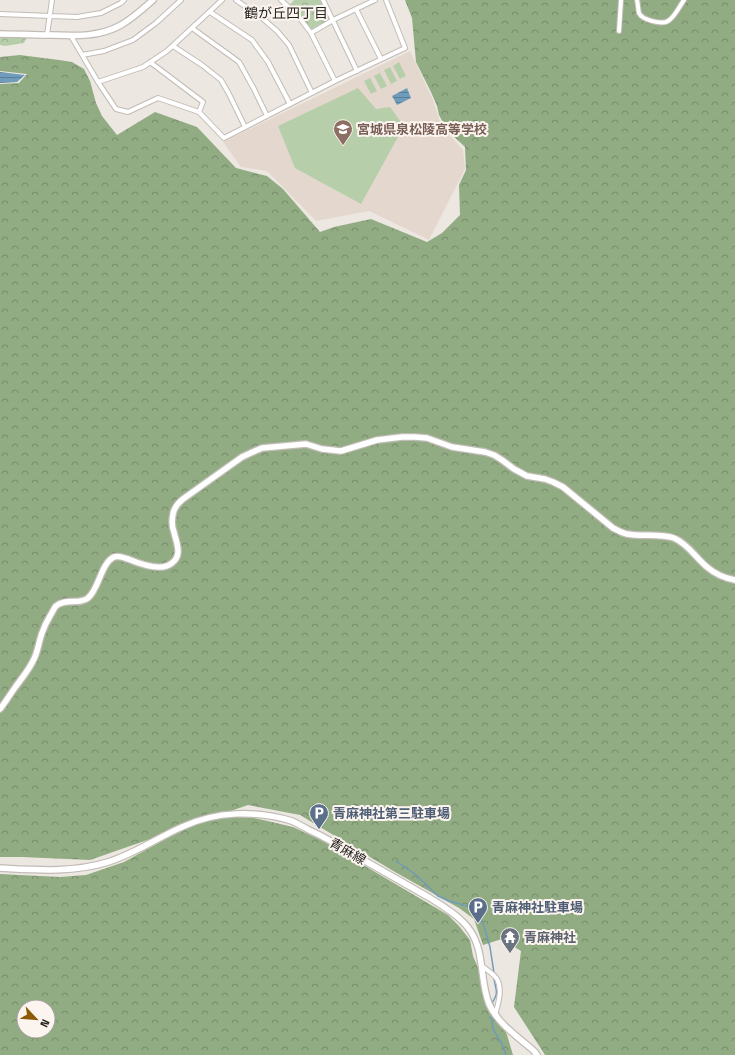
<svg xmlns="http://www.w3.org/2000/svg" width="735" height="1055" font-family="'Space Grotesk','Noto Sans JP',sans-serif">
	<defs>
		<pattern id="forest-crowns" width="20" height="18" patternUnits="userSpaceOnUse"><rect width="20" height="18" fill="#91ac82"/><path d="M2 6a3 3 0 1 1 6 0M12 15a3 3 0 1 1 6 0" fill="none" stroke="#768c6a"/></pattern>
		<pattern id="park-crowns" width="20" height="18" patternUnits="userSpaceOnUse"><rect width="20" height="18" fill="#b7ceaa"/><path d="M2 6a3 3 0 1 1 6 0M12 15a3 3 0 1 1 6 0" fill="none" stroke="#9db192"/></pattern>
		<pattern id="water-rules" width="6" height="5" patternUnits="userSpaceOnUse"><rect width="6" height="5" fill="#6e9cba"/><path d="M0 2.5h6" fill="none" stroke="#5a7f97"/></pattern>
	</defs>
	<rect width="100%" height="100%" fill="#ede7e1"/>
	<path fill="#e4d8ce" d="M410,51L433,100L441,125L463,150L465,169L429,240L369,211L316,221L267,171L241,167L223,142Z"/>
	<path fill="url(#forest-crowns)" fill-rule="evenodd" d="M405,0H735V1055H545L514,1007L521,951L502,939L483,945L474,919L459,908L395,872L300,815L248,805L90,860L22,857H0V84L19,83L27,74L0,71V57L20,55L59,60L72,62L84,69L90,81L96,103L102,116L117,135L155,112L197,127L236,168L267,176L283,189L320,232L334,227L371,219L427,242L442,233L460,215L459,185L466,170L465,147L447,130L439,115L437,106L431,92L416,62L412,18Z
		M230,816L254,818L272,822L293,827L321,840L448,915L459,926L470,940L473,956L507,1035L513,1055H0V874L60,877L86,875L124,862L171,836L198,823ZM24,1007H48V1031H24Z"/>
	<path fill="url(#park-crowns)" d="M294,0H323L333,20L311,33L288,7Z
		M0,34L28,35L24,43L5,46L0,45Z"/>
	<path fill="#b7ceaa" d="M399,62L406,76L400,79L393,66Z
		M390,67L397,81L391,84L384,70Z
		M380,73L387,86L381,89L374,76Z
		M370,78L377,91L371,94L364,81Z
		M358,88L376,109L390,107L404,126L361,204L295,168L278,126Z"/>
	<path fill="url(#water-rules)" d="M0,72L25,75L17,82L0,83Z
		M407,88L411,98L397,105L392,96Z"/>
	<g fill="none" stroke-linecap="round" stroke-linejoin="round">
		<path stroke="#6e9cba" stroke-width="1.5" d="M396,861L415,874L438,896L449,901L467,906L480,918L483,923L490,947L494,973
			M492,1003C500,991 495,990 494,978
			M490,1017L492,1020L493,1029L502,1044L506,1055"/>
		<defs>
			<path id="minor" d="M236,0L262,18L277,31L289,45L312,93
				M281,0L298,16L311,33L335,81
				M323,0L357,71
				M637,0C638,4 638,9 639,13C642,20 662,25 668,21C675,17 679,7 684,0
				M356,9L381,59
				M210,12L252,40L268,62L290,104
				M0,14L77,17L101,13L121,3L124,0
				M192,28L239,62L254,89L267,116
				M619,31L621,0
				M311,33L333,20L375,0
				M47,35L52,0
				M71,36L98,82L116,109L128,112L158,98L199,112L224,138L335,81L405,48L386,0
				M173,46L202,65L221,80L229,94L245,127
				M82,55L104,51L133,40L156,23L181,0
				M150,62L203,102L199,112
				M98,82L143,67L167,51L222,0
				M482,966C487,970 494,974 497,979C503,990 498,1004 495,1015"/>
			<path id="tertiary" d="M0,34C17,34 35,35 52,35C76,36 100,37 121,25C133,18 143,9 153,0
				M0,709C5,703 9,696 14,689C21,679 29,670 34,659C38,651 39,641 42,633C44,627 47,621 50,616C52,613 54,608 56,606C65,598 80,605 88,598C99,589 101,563 114,557C119,555 124,558 128,559C140,564 162,572 172,563C183,555 176,542 174,532C172,527 172,519 173,514C174,508 178,503 183,499L242,457L255,451L262,448L306,444L322,449L341,451L377,440L402,437H415L427,438L452,447L485,452L494,455L502,460L514,469L527,476L545,479L553,482L563,487L613,528C617,530 622,533 627,534C643,537 659,533 674,538C688,544 696,558 707,567C715,574 724,578 735,580
				M0,868C37,870 72,873 108,862C134,854 157,838 182,827C216,811 256,810 292,821C298,824 304,827 309,830C329,839 348,851 367,862C388,874 409,886 430,898C441,905 453,912 462,921C487,944 478,976 489,1004C498,1024 518,1037 534,1051L537,1055"/>
		</defs>
		<use href="#minor" stroke="#c2bcb7" stroke-width="6"/>
		<use href="#tertiary" stroke="#c2bcb7" stroke-width="8"/>
		<use href="#minor" stroke="#fff" stroke-width="4"/>
		<use href="#tertiary" stroke="#fff" stroke-width="5.5"/>
	</g>
	<defs>
		<symbol id="school-pin" viewBox="-11 -11 22 30"><path d="M0 17L-7.5 6A9.5 9.5 0 1 1 7.5 6Z" fill="#8d6e63" stroke="#fbf4ef"/><path d="M0-5L7-2L0 1L-7-2ZM-4 1L0 2.5L4 1V4Q0 6-4 4Z" fill="#fff"/></symbol>
		<symbol id="parking-pin" viewBox="-11 -11 22 30"><path d="M0 17L-7.5 6A9.5 9.5 0 1 1 7.5 6Z" fill="#5c6f8a" stroke="#fbf4ef"/><path d="M-3.5-5.5H1a3.5 3.5 0 0 1 0 7H-1V5.5H-3.5ZM-1-3.4V-.6H.8a1.4 1.4 0 0 0 0-2.8Z" fill="#fff"/></symbol>
		<symbol id="temple-pin" viewBox="-11 -11 22 30"><path d="M0 17L-7.5 6A9.5 9.5 0 1 1 7.5 6Z" fill="#6b7280" stroke="#fbf4ef"/><path d="M0-6L5-2H3V0L6.5 2.5H4V6H1.5V3h-3V6H-4V2.5H-6.5L-3 0V-2H-5Z" fill="#fff"/></symbol>
	</defs>
	<g fill-rule="evenodd">
		<use href="#school-pin" x="332" y="118" width="22" height="30"/>
		<use href="#parking-pin" x="308" y="802" width="22" height="30"/>
		<use href="#parking-pin" x="467" y="896" width="22" height="30"/>
		<use href="#temple-pin" x="499" y="926" width="22" height="30"/>
	</g>
	<g text-anchor="middle" stroke-width="4" stroke-linejoin="round" paint-order="stroke">
		<g font-size="13" font-weight="bold" fill="#785e54" stroke="#fbf4ef" text-anchor="start">
			<text x="357" y="134">宮城県泉松陵高等学校</text>
		</g>
		<g font-size="13" font-weight="bold" fill="#4e5e75" stroke="#fbf4ef" text-anchor="start">
			<text x="333" y="818">青麻神社第三駐車場</text>
			<text x="492" y="912">青麻神社駐車場</text>
		</g>
		<g font-size="13" fill="#272422" stroke="#fbf4ef">
			<text transform="translate(348 851) rotate(30)" y="5">青麻線</text>
		</g>
		<g font-size="13" font-weight="bold" fill="#5b616d" stroke="#fbf4ef" text-anchor="start">
			<text x="524" y="942">青麻神社</text>
		</g>
		<g font-size="14" fill="#272422" stroke="#fbf4ef">
			<text x="286" y="18">鶴が丘四丁目</text>
		</g>
	</g>
	<g transform="translate(36 1019) rotate(116)"><circle r="19" fill="#fbf4ef" stroke="#a6a19d"/>
	<path d="M0-3L7 15L0 10L-7 15Z" fill="#8d5b06"/>
	<text y="-6" font-size="11" font-weight="bold" text-anchor="middle" fill="#272422">N</text>
	</g>
</svg>
